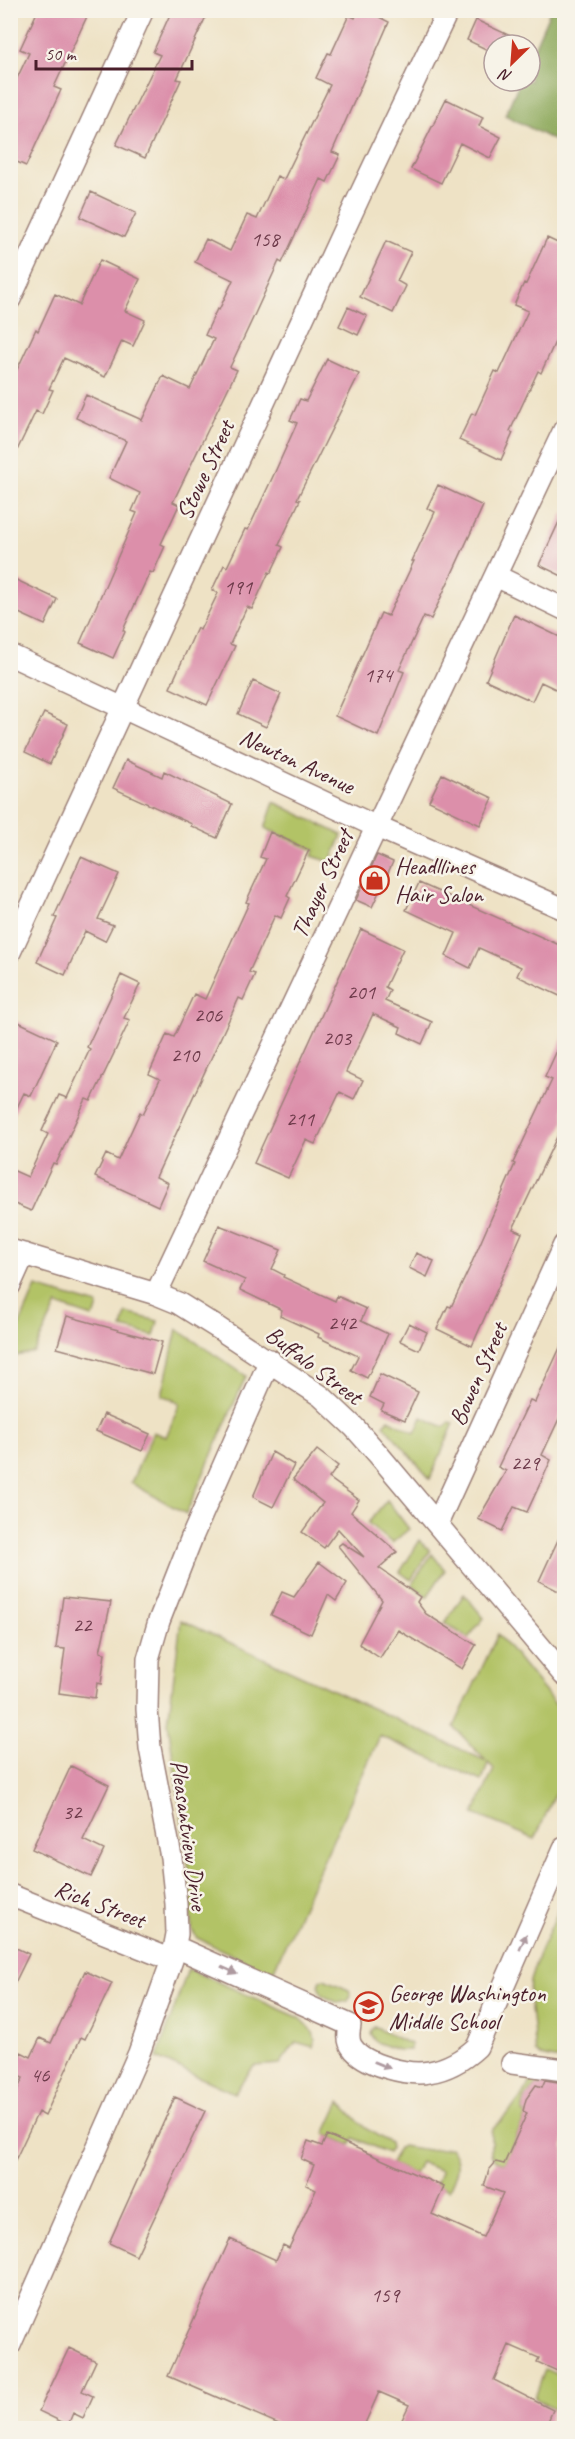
<svg xmlns="http://www.w3.org/2000/svg" width="575" height="2439" font-family="Caveat,sans-serif">
	<rect width="100%" height="100%" fill="#f7f3e8"/>
	<filter id="ink" filterUnits="userSpaceOnUse"><feTurbulence type="fractalNoise" baseFrequency=".0167" numOctaves="2"/><feDisplacementMap in="SourceGraphic" scale="12" xChannelSelector="R" yChannelSelector="G"/><feConvolveMatrix kernelMatrix="1 2 1 2 8 2 1 2 1" color-interpolation-filters="sRGB"/></filter>
	<filter id="wash" filterUnits="userSpaceOnUse"><feTurbulence type="fractalNoise" baseFrequency=".008" numOctaves="4" result="noise"/><feDisplacementMap in="SourceGraphic" scale="24" xChannelSelector="R" yChannelSelector="G"/><feGaussianBlur stdDeviation="1.35" result="paint"/><feColorMatrix in="noise" values="0 0 0 0 0 0 0 0 0 0 0 0 0 0 0 0 0 1.4 0 .05"/><feComposite in="paint" operator="in"/></filter>
	<g filter="url(#wash)">
		<rect width="100%" height="100%" fill="#eee2c5"/>
		<path fill="#b2c366" stroke="#7e7148" stroke-width="1.5" d="M274,802L342,835L331,862L312,856L314,850L265,828Z
			M36,1287L98,1305L95,1315L92,1317L57,1305L34,1352L11,1357V1345Z
			M126,1313L158,1321L154,1336L122,1328Z
			M177,1329L246,1376L186,1514L131,1483L153,1432L166,1437L180,1403L162,1395Z
			M422,1417L444,1427L450,1422L454,1423L430,1479L384,1425L389,1419L415,1433Z
			M387,1500L409,1529L392,1543L368,1523Z
			M420,1540L430,1551L411,1580L400,1572Z
			M432,1554L445,1570L427,1597L412,1584Z
			M464,1594L484,1618L468,1638L445,1623Z
			M181,1620L486,1761L454,1727L498,1634L564,1715V1773L535,1839L474,1814L494,1769L488,1763L482,1781L380,1736L272,1974L197,1938L192,1930L189,1870L168,1723Z
			M564,1898V2061L541,2056L536,2052L529,1992L530,1981L538,1956Z
			M188,1969L300,2018C309,2026 318,2034 314,2047L296,2042L280,2064L254,2066L234,2093L157,2058Z
			M324,1979L349,1990L351,1995L348,2001L338,2003L322,1995L318,1986L320,1980Z
			M374,2027L410,2044V2050H398L376,2042L371,2033Z
			M533,2077H541L543,2081L541,2086L538,2084C529,2090 522,2100 523,2112L526,2115L504,2164L495,2161L491,2154V2131L519,2101Z
			M340,2102L365,2128L390,2143L391,2148L388,2153L354,2138L350,2145L325,2134Z
			M402,2146L428,2150L450,2148C463,2162 456,2175 449,2190L436,2184L441,2171L420,2162L414,2174L391,2164L399,2148Z
			M545,2369L564,2378V2415L535,2398Z"/>
		<path fill="#8da95b" stroke="#6c6443" stroke-width="1.5" d="M550,11H564V131L559,143L505,115L520,81H530V57Z"/>
		<g id="blocks">
			<path fill="#dc8faa" d="M38,10H90L54,87L61,90L26,166L10,159V93L29,53L20,49Z
				M172,10H209L177,79L181,80L145,158L116,145L160,55L153,52Z
				M359,10H365L389,22L332,152L340,155L327,182L321,179L282,263L279,261L253,318L230,367L237,370L173,502L179,505L161,544L165,546L153,573L150,572L123,630L125,632L113,658L80,643L137,513L132,511L140,493L109,478L126,441L76,418L86,395L142,420L163,376L190,389L214,339L205,335L217,309L219,310L233,280L195,262L206,239L230,251L247,215L257,219L277,176L284,179L330,85L316,78L328,53L331,54L349,15L355,18Z
				M476,20L530,45H494V53L467,40Z
				M446,99L483,117L479,126L501,137L490,158L460,143L441,183L411,169Z
				M91,192L136,213L124,237L80,217Z
				M547,238L564,246V322L541,373L538,371L510,431L513,433L501,460L459,440L472,413L475,415L495,371L499,373L528,311L514,305L524,283L526,284Z
				M386,241L411,252L397,281L406,286L393,313L360,297Z
				M100,260L140,279L125,311L145,320L133,346L122,341L105,377L64,358L49,389L53,390L42,414L36,411L10,465V385L36,329L38,331L55,294L79,305Z
				M348,307L367,316L358,335L339,326Z
				M327,359L359,374L297,499L300,500L279,545L283,547L271,573L269,572L252,609L247,607L230,644L235,646L207,705L170,688L197,628L200,630L218,593L212,590L224,565L227,567L245,529L248,530L275,472L297,423L290,420L300,399L306,401Z
				M438,485L483,506L431,619L424,616L399,670L404,672L378,736L335,716L381,613L388,616L414,561H412L435,512L427,508Z
				M564,511V577L539,565Z
				M10,577L57,599L45,625L10,609Z
				M514,615L564,639V693L541,682L532,701L486,680Z
				M253,681L281,694L266,727L238,714Z
				M44,713L68,724L50,764L25,752Z
				M126,760L162,777L164,771L232,804L217,838L191,826L192,824L113,788Z
				M442,774L493,798L480,825L429,801Z
				M270,832L309,850L287,896L290,898L281,918L275,915L249,972L255,974L243,1000L239,998L156,1177L168,1183L158,1206L95,1177L106,1154L118,1160L140,1112L143,1114L160,1079L149,1074L167,1034L174,1037L194,994L205,999L249,903L246,902L266,859L260,857Z
				M377,855L393,862L372,907L356,900Z
				M81,857L119,874L98,919L113,925L105,941L85,931L65,975L37,962L57,918L54,917Z
				M419,883L564,947V998L517,976L521,967L479,948L470,968L446,956L456,933L406,910Z
				M361,929L403,949L385,987L390,990L385,1001L432,1022L422,1044L399,1033L401,1027L373,1014L346,1072L363,1080L354,1099L340,1092L315,1144L306,1140L288,1178L254,1163Z
				M121,975L140,984L124,1018L130,1020L91,1101L86,1099L56,1164L53,1163L31,1211L10,1202V1169L28,1177L48,1134L42,1131L59,1095L67,1098L90,1049L87,1047Z
				M10,1018L57,1040L31,1096L24,1093L10,1122Z
				M564,1035V1122L513,1229L522,1233L472,1346L437,1329L448,1306L451,1307L469,1269L515,1164L513,1163L552,1080L545,1077Z
				M219,1225L281,1250L272,1269L284,1275L283,1277L335,1301L337,1296L366,1309L361,1321L388,1334L367,1378L351,1370L358,1356L318,1337L319,1334L280,1316L282,1310L240,1290L245,1280L203,1261Z
				M416,1253L434,1261L427,1277L409,1268Z
				M67,1316L162,1342L153,1374L57,1348Z
				M409,1323L427,1332L419,1350L400,1341Z
				M564,1339V1408L542,1455L551,1460L527,1512L514,1507L502,1531L478,1519L506,1471L498,1467L530,1400L535,1402Z
				M380,1374L418,1392L405,1420L381,1410L384,1404L370,1397Z
				M104,1414L150,1434L142,1451L96,1431Z
				M317,1450L338,1466L329,1478L359,1500L351,1512L397,1552L379,1568L420,1597L417,1602L426,1614L476,1645L462,1669L398,1630L380,1658L359,1644L382,1600L338,1546L342,1543L364,1557L338,1529L324,1548L302,1532L323,1503L293,1479Z
				M272,1452L294,1465L273,1507L253,1497Z
				M564,1527V1594L539,1581Z
				M319,1562L347,1583L336,1601L328,1595L311,1634L271,1615L282,1592L294,1597Z
				M63,1597L111,1602L100,1652L105,1653L101,1684L97,1683L95,1698L59,1693L65,1649L56,1648Z
				M71,1766L109,1785L83,1840L104,1850L91,1877L32,1849Z
				M10,1945L29,1954L10,1993Z
				M85,1971L112,1983L85,2039L81,2037L45,2116L38,2112L10,2171V2105L23,2078L12,2073L21,2052L31,2057L40,2038L51,2043Z
				M545,2080L564,2083V2374L537,2362L539,2358L509,2345L494,2380L553,2410L545,2428H398L409,2405L379,2392L363,2428H288L168,2376L230,2239L276,2260L283,2245L289,2248L316,2190L306,2185L314,2165L301,2159L308,2141L322,2146L327,2135L444,2187L432,2214L483,2237L503,2193L484,2186L489,2170L496,2162L504,2164L527,2113L523,2111L526,2099L536,2085L542,2087Z
				M175,2097L205,2111L136,2256L109,2243Z
				M69,2348L96,2361L82,2391L93,2396L83,2418L73,2413L68,2425L39,2411Z"/>
		</g>
	</g>
	<g filter="url(#ink)">
		<use href="#blocks" fill-opacity="0" stroke="#9c8078" stroke-width="1.5"/>
		<g fill="none" stroke-linecap="round" stroke-linejoin="round">
			<defs>
				<path id="minor" d="M10,299L143,10
					M496,576L564,609
					M10,655L377,827L564,909
					M10,952L360,195L448,10
					M10,1250L156,1294L178,1303L218,1328L321,1396L354,1427L378,1454L564,1675
					M10,1285L24,1254
					M156,1294L564,430
					M437,1524L564,1245
					M10,1895L172,1960
					M176,1947L350,2025C349,2032 347,2040 352,2047C364,2065 409,2076 429,2072C448,2069 463,2060 477,2047L564,1848
					M512,2063L564,2070
					M10,2345L139,2053L172,1960L177,1934L176,1904L171,1857L150,1748L147,1709L148,1659L159,1621L192,1537L270,1360"/>
			</defs>
			<use href="#minor" stroke="#9c8078" stroke-width="24"/>
			<use href="#minor" stroke="#fff" stroke-width="21"/>
		</g>
		<defs><path id="oneway-solid" d="M-6-.8H1V-3.2L6.5 0L1 3.2V.8H-6Z" transform="scale(1.5)"/></defs>
		<g fill="#ae9aa0">
			<use href="#oneway-solid" transform="translate(523 1942) rotate(-67)"/>
			<use href="#oneway-solid" transform="translate(229 1970) rotate(24)"/>
			<use href="#oneway-solid" transform="translate(382 2065) rotate(22)"/>
		</g>
	</g>
	<defs>
		<symbol id="shop-ring" viewBox="-11 -11 22 22"><circle r="9.5" fill="#f7f3e8" stroke="#c8321e" stroke-width="1.5"/><path d="M-5-2.5h2.3a2.7 3.5 0 0 1 5.4 0H5L5.5 6h-11ZM-1.5-2.5h3a1.5 2.3 0 0 0-3 0Z" fill="#c8321e"/></symbol>
		<symbol id="school-ring" viewBox="-11 -11 22 22"><circle r="9.5" fill="#f7f3e8" stroke="#c8321e" stroke-width="1.5"/><path d="M0-5L7-2L0 1L-7-2ZM-4 1L0 2.5L4 1V4Q0 6-4 4Z" fill="#c8321e"/></symbol>
	</defs>
	<g fill-rule="evenodd">
		<use href="#shop-ring" x="358" y="864" width="33" height="33"/>
		<use href="#school-ring" x="352" y="1990" width="33" height="33"/>
	</g>
	<g text-anchor="middle" stroke-width="5" stroke-linejoin="round" paint-order="stroke">
		<g font-size="21" fill="#6e3b4b">
			<text x="265" y="246">158</text>
			<text x="238" y="594">191</text>
			<text x="378" y="682">174</text>
			<text x="361" y="999">201</text>
			<text x="208" y="1022">206</text>
			<text x="337" y="1045">203</text>
			<text x="185" y="1062">210</text>
			<text x="300" y="1126">211</text>
			<text x="342" y="1330">242</text>
			<text x="525" y="1470">229</text>
			<text x="82" y="1632">22</text>
			<text x="72" y="1819">32</text>
			<text x="40" y="2082">46</text>
			<text x="385" y="2302">159</text>
		</g>
		<g font-size="24" fill="#4a1f2b" stroke="#f7f3e8">
			<text transform="translate(205 470) rotate(-65)" y="8">Stowe Street</text>
			<text transform="translate(297 761) rotate(25)" y="8">Newton Avenue</text>
			<text transform="translate(322 884) rotate(-65)" y="8">Thayer Street</text>
			<text transform="translate(314 1365) rotate(37)" y="8">Buffalo Street</text>
			<text transform="translate(478 1374) rotate(-66)" y="8">Bowen Street</text>
			<text transform="translate(189 1835) rotate(82)" y="8">Pleasantview Drive</text>
			<text transform="translate(100 1904) rotate(21)" y="8">Rich Street</text>
		</g>
		<g font-size="24" fill="#4a1f2b" stroke="#f7f3e8" text-anchor="start">
			<text x="395" y="874">Headllines<tspan x="395" dy="28">Hair Salon</tspan></text>
			<text x="389" y="2001">George Washington<tspan x="389" dy="28">Middle School</tspan></text>
		</g>
	</g>
	<rect width="575" height="2439" fill="none" stroke="#f7f3e8" stroke-width="36"/>
	<g transform="translate(512 63) rotate(205)"><circle r="28" fill="#f7f3e8" stroke="#b29e9c" stroke-width="1.5"/>
	<path d="M0-4.5L10 22L0 15L-10 22Z" fill="#c8321e"/>
	<text y="-9" font-size="16" font-weight="bold" text-anchor="middle" fill="#4a1f2b">N</text>
	</g>
	<path d="M36 60v9h156v-9" fill="none" stroke="#4a1f2b" stroke-width="3"/>
	<text x="45" y="60" font-size="18" fill="#4a1f2b" stroke="#f7f3e8" stroke-width="4.5" paint-order="stroke">50 m</text>
</svg>
